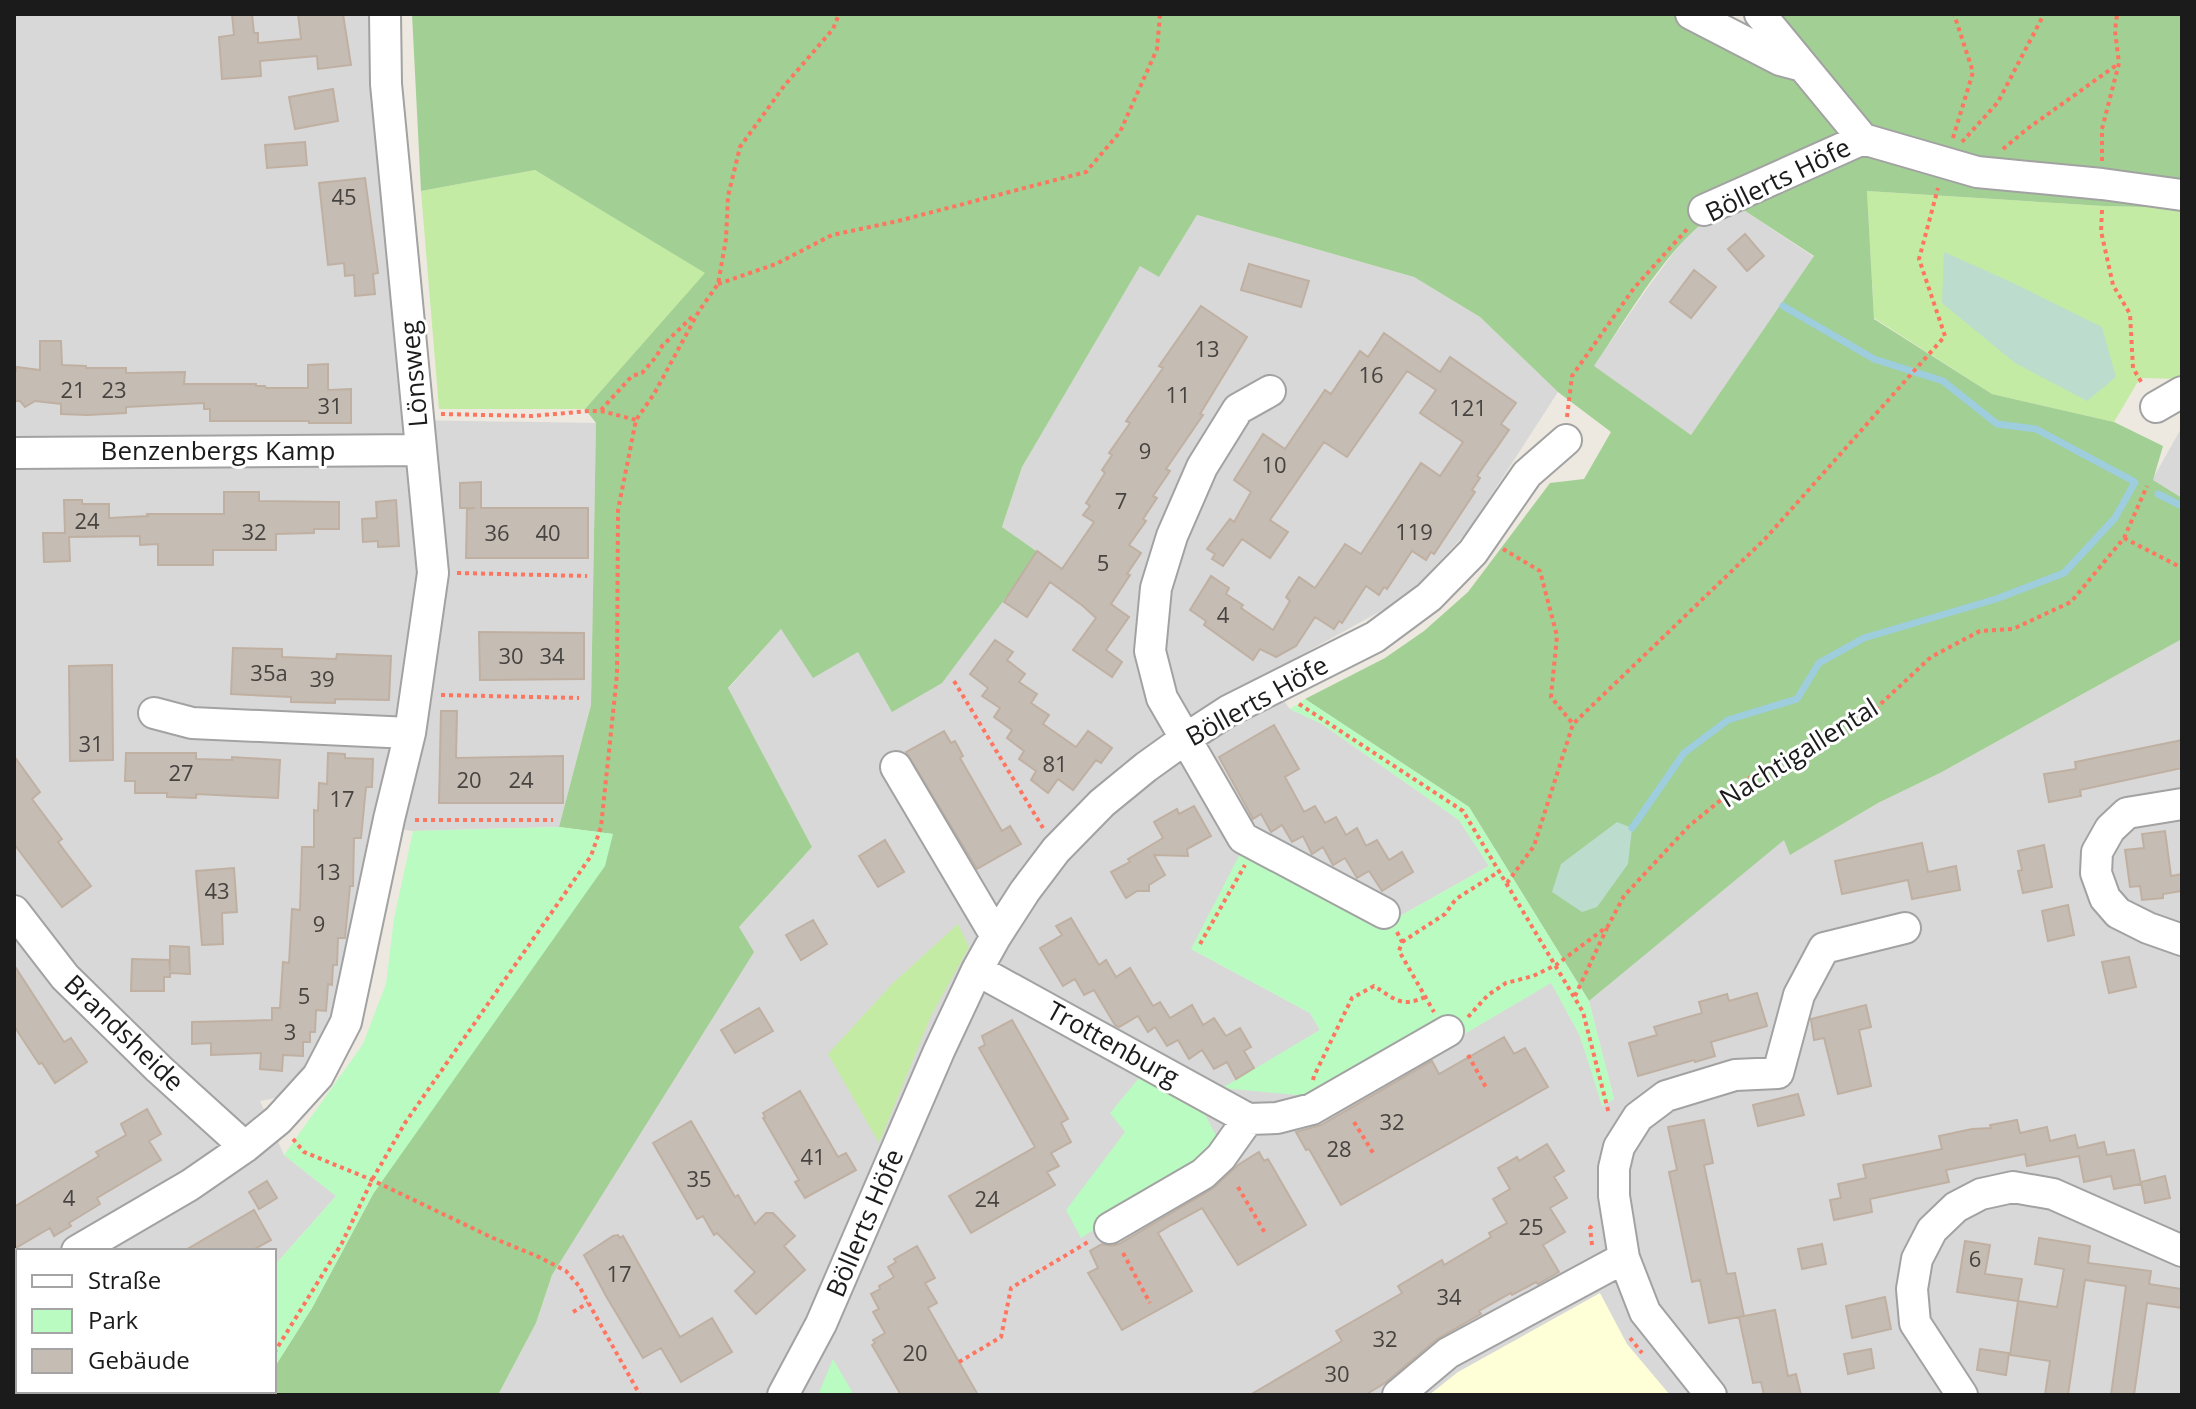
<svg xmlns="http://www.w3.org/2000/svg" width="2196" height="1409" font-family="'Open Sans',sans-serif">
	<rect width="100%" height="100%" fill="#ede9e0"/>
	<path fill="#d9d8d8" d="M14,14H370L408,420L596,423L591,705L559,827L413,831L374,826L333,1012L317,1050L295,1083L281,1097L260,1101L284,1155L336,1196L274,1266V1251H18V1391H137L130,1395H14Z
		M1736,205L1814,257L1691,435L1593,367L1646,290L1683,240L1710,217Z
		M1197,215L1414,277L1480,317L1558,392L1468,531L1406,597L1265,675L1290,709L1322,724L1459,820L1489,866L1391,921L1191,949L1310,1013L1320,1030L1224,1088L1462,1035L1552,982L1580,1036L1603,1105L1614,1099L1589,1001L1784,839L1791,854L1878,803L1940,773L2182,639V1395H498L536,1323L552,1275L739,927L812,847L728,689L782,628L857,651L1014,587L1038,552L1002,527L1022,467L1140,265L1159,277Z
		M2182,427V498L2152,480Z"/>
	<path fill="#feffd7" d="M1600,1293L1627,1344L1670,1395H1429L1458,1372Z"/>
	<path fill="#c4eba3" d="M535,170L706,273L585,409H439L421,191Z
		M1867,191L2104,206L2182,208V373L2179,379L2140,378L2114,422L1992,394L1874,318Z
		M958,924L969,947L931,1016L879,1143L828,1054L893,983Z"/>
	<path fill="#a2cf93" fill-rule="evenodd" d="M412,14H1706L1776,49L1750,14H2182V208L2104,206L1867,191L1874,319L1992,394L2114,422L2163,446L2153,480L2182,498V639L1940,773L1878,803L1790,855L1784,840L1589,1001L1469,807L1305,699L1385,658L1424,631L1468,592L1550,483L1584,479L1611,432L1558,392L1480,317L1414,277L1197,215L1159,277L1140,266L1022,467L1002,527L1039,553L942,683L892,712L858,652L813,678L781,629L728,688L812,847L739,927L754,952L552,1275L536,1323L498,1395H257L260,1391H274V1368L312,1308L373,1194L613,834L559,827L591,705L596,423L585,409L705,273L535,170L421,191ZM1736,205L1814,256L1691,435L1594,366C1625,321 1665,250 1708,219C1716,213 1727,209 1736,205Z"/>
	<path fill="#bcdcce" d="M1944,252L2011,282L2102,327L2116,377L2087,401L2015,363L1942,303Z
		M1617,822L1632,828L1628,864L1597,907L1582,912L1552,892L1561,864Z"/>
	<path fill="#b9fbc1" d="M1305,699L1469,807L1589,1001L1614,1099L1602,1106L1580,1036L1551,983L1461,1036L1319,1097L1222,1088L1320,1030L1310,1013L1191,949L1242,850L1391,921L1489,866L1459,820L1322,724L1290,709Z
		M559,827L613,834L605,866L373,1194L312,1308L274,1368V1266L336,1196L284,1155L363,1044L386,984L394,919L413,831Z
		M1139,1078L1200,1105L1222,1147L1081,1238L1066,1210L1125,1132L1110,1113Z
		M833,1359L854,1395H818Z
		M137,1391H260L257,1395H130Z"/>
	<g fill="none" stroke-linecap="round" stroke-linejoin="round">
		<path stroke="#9ecddd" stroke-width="7" d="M2158,494L2182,506
			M1632,828L1684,753L1728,720L1797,699L1819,663L1864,638L1996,599L2064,573L2115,518L2135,482L2036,429L1997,424L1943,381L1874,359L1783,306"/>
	</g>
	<path fill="#c5bcb3" stroke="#bfb0a2" stroke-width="2" d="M232,14H252L254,33H258V43L301,39L298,14H343L351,65L318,69L317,56L260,61L261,76L222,79L219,37L234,35Z
		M333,89L338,121L295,129L289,97Z
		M305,142L307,165L267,168L265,145Z
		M365,178L378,273L373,274L375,294L355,296L354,275L345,276L344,263L328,265L319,183Z
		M1745,234L1764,256L1747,271L1728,249Z
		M1249,264L1309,281L1301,307L1241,290Z
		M1694,270L1716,287L1691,318L1670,302Z
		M1201,306L1247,337L1200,414L1203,415L1166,469L1170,471L1153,496L1157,498L1143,519L1146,521L1129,545L1141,553L1127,574L1130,575L1111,604L1129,617L1106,650L1122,662L1112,677L1073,650L1096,618L1083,606L1050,582L1027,617L1004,602L1037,551L1062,569L1094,522L1083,515L1090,506L1086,503L1105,473L1102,470L1112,455L1109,453L1130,423L1126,421L1163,368L1159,366Z
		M1384,333L1440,372L1450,357L1516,403L1501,424L1509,430L1477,476L1480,478L1472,490L1475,492L1434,554L1431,552L1426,560L1412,551L1387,589L1384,587L1379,595L1366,586L1342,623L1339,621L1334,629L1315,617L1296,646L1276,657L1260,649L1253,660L1204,625L1206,621L1190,610L1211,576L1229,588L1226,594L1243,605L1241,608L1273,630L1290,601L1286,597L1299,577L1315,588L1345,544L1361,554L1421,463L1440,476L1463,442L1420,413L1436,390L1407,371L1347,457L1324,442L1270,520L1288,532L1270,558L1242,539L1223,566L1212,559L1215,554L1207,549L1230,519L1234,522L1251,492L1234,480L1263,434L1285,449L1325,390L1331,394L1360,351L1368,357Z
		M40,341H61L62,365L86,366V368H126V373L185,372L184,384H256V386H265L266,388H308V365L328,364V390L351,389V423H309V421H210V409H204V403L126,407V413L87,415L61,414V404L35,401L25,407L20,401H14V371H16V367L40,370Z
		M481,482V508H588V558H466L467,509L475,508H460V483Z
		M224,492H259V501L339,502V529H314V533L276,534V550H213V565H158V544L140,545V536L69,537L70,561L44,562L43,533H65L64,500H82V504H109V518L148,516L147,514H224Z
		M396,500L399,546L378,547V541L363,542L362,519L377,518L376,502Z
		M479,632L584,633V679L480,680Z
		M995,640L1013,652L1007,660L1025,674L1019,682L1037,694L1031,703L1049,715L1043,724L1076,747L1088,731L1112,748L1101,763L1096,760L1073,790L1058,779L1048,793L1031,780L1036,771L1019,759L1024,751L1007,738L1012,730L994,717L1000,708L982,696L988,688L970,674Z
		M233,648L282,649V657L336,659L337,654L391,656L389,700L335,699V703L291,702V697L231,694Z
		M112,665L113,760L70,761L69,666Z
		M441,711H457L456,758L563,756V803H439Z
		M1274,725L1299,769L1285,777L1304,812L1315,806L1325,823L1336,817L1346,835L1357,828L1366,846L1377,840L1389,860L1402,852L1413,872L1382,891L1369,871L1357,878L1345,858L1333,865L1323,847L1312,854L1303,836L1292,842L1282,825L1271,832L1261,814L1253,819L1219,757Z
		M944,731L951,743L955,741L963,756L960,758L1002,831L1010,826L1021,844L977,869L906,752Z
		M2182,740V768L2080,790L2081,796L2049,802L2044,774L2076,769L2075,762Z
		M126,753H196V759L232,760V757L280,760L278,798L196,794V798L167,797V793H135V781H125Z
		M328,753L345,754V758L373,759L372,787H366L361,838H354L353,886H350L345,938H338L337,965H333L332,985L328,984L326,1011L316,1010L315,1032H310V1042H303V1056L283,1055L282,1071L260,1069L261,1053L211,1055V1043L192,1044V1022L272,1020V1008H280L283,962L289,963L292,909L300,910L302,847H314V810L318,811L319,783L327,784Z
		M14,756L40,792L32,799L62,839L58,842L91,886L62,907L14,844Z
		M1194,806L1211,836L1187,849L1188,856L1154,855L1165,875L1149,885V891H1137L1126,898L1111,872L1130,862L1128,859L1163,838L1154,822L1177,809L1179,814Z
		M2165,831L2171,876L2182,874V891L2163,894V898L2142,900L2140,886L2130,887L2125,850L2144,848L2142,834Z
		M885,840L904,872L878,887L859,856Z
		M1922,843L1928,872L1956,866L1960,890L1912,899L1908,880L1842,894L1835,861Z
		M2044,845L2052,887L2023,893L2018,871L2022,870L2018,851Z
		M234,868L237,912L222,913L223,944L202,945L196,871Z
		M2068,905L2074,935L2048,941L2042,911Z
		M1071,918L1099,965L1106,960L1116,977L1130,968L1153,1006L1160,1002L1170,1018L1192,1005L1203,1025L1214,1018L1226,1036L1240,1028L1251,1047L1244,1051L1254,1068L1236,1079L1227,1062L1214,1069L1202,1050L1189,1059L1178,1040L1167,1046L1155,1027L1148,1032L1138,1016L1119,1027L1115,1025L1094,990L1084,995L1075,979L1063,986L1040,948L1062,935L1056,926Z
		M813,920L827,944L801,960L786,935Z
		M170,946L189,947L190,974L170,973V977H164V991H131L132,959L169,960L170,971Z
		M2129,957L2136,987L2109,993L2102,962Z
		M14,965L64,1042L71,1038L87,1062L55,1083L42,1063L39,1064L14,1026Z
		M1757,993L1767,1026L1711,1042L1715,1056L1695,1062L1694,1060L1638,1076L1629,1043L1657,1035L1654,1027L1702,1013L1699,1002L1727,994L1729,1001Z
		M1866,1005L1871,1027L1859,1030L1871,1086L1838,1094L1824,1038L1814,1040L1811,1019Z
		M759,1008L773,1031L735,1053L721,1030Z
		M1012,1020L1068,1119L1061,1123L1071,1142L1051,1153L1059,1166L1047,1172L1055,1185L971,1233L949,1196L1035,1147L979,1048L985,1045L982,1036Z
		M1504,1037L1514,1054L1525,1048L1548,1087L1341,1205L1309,1149L1306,1150L1296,1132L1321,1125L1432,1061L1439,1074Z
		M800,1091L838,1157L846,1153L856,1170L805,1198L795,1182L799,1180L763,1118L765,1117L763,1113Z
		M1798,1094L1804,1115L1758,1126L1753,1105Z
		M147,1109L161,1134L149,1141L161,1160L97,1198L100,1204L69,1223L71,1226L54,1236L50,1228L14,1249V1207L99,1156L96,1152L126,1135L121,1124Z
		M1704,1120L1713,1163L1704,1165L1727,1274L1735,1273L1744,1316L1709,1323L1700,1280L1692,1282L1669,1172L1677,1170L1668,1127Z
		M2017,1120L2020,1133L2047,1127L2050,1141L2075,1135L2078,1148L2104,1142L2107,1155L2134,1150L2141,1184L2114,1189L2111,1176L2084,1182L2079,1156L2027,1166L2025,1154L1946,1170L1949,1182L1870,1199L1872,1212L1834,1220L1830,1200L1841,1198L1838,1184L1866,1178L1863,1165L1942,1149L1939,1136L1972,1129L1991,1128L1990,1125Z
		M691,1121L735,1197L738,1195L755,1224L766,1213H773L795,1236L784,1246L805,1270L756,1314L735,1291L755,1272L717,1233L714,1235L703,1216L697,1219L653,1143Z
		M1547,1144L1564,1171L1554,1177L1567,1198L1550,1208L1565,1232L1543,1245L1559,1272L1538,1284L1536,1282L1512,1295L1511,1293L1479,1311L1481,1314L1437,1339L1385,1383L1365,1395H1250L1342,1341L1336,1331L1402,1293L1398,1286L1442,1260L1444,1265L1491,1237L1489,1233L1507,1223L1493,1199L1510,1189L1498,1168L1517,1157L1519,1161Z
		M1259,1152L1264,1161L1268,1159L1306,1225L1238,1265L1202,1208L1171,1225L1158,1233L1192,1291L1122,1330L1088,1273L1098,1268L1090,1251L1102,1244L1111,1246L1119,1244L1212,1189L1238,1165Z
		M2165,1176L2170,1198L2145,1203L2141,1182Z
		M267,1181L277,1198L259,1209L249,1192Z
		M254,1210L271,1240L251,1251H184Z
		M618,1235L620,1238L623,1236L680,1337L712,1318L732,1352L681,1382L661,1348L643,1358L606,1296L584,1255L613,1236Z
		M2039,1238L2090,1246L2088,1263L2151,1271L2149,1284L2182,1289V1308L2147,1303L2134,1395H2111L2126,1286L2085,1280L2068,1395H2045L2050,1361L2010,1355L2018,1301L2057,1307L2064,1269L2035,1264Z
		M1965,1241L1990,1245L1985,1274L2022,1279L2018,1301L1957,1292Z
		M1822,1244L1826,1264L1802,1269L1798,1249Z
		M917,1246L935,1278L925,1283L937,1303L928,1308L978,1395H901L872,1345L875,1343L873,1340L885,1333L873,1312L879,1309L871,1294L880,1289L879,1286L894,1277L888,1267L896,1262L894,1259Z
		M1885,1297L1891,1329L1852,1338L1846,1306Z
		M1775,1310L1788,1376L1796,1374L1801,1395H1764L1761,1382L1753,1383L1739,1317Z
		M1871,1349L1874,1368L1848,1374L1844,1354Z
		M1980,1349L2009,1353L2006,1375L1977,1370Z"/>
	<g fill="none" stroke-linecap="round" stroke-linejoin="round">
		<defs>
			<path id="minor" d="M1691,14L1780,60L1799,65
				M1760,14L1863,139L1977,172L2102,184L2182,195
				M1704,210L1863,139
				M1270,391L1238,409L1202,467L1172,536L1156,588L1150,651L1162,698L1243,838L1384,913
				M2156,407L2182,392
				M14,453L421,450
				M154,713L192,723L410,733
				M896,767L996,936
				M2182,804L2127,813L2110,829L2097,852L2096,873L2105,898L2118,913L2148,928L2182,940
				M14,911L65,977L159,1069L245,1147
				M977,970L1248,1119L1277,1118L1312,1109L1448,1031
				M1110,1228L1203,1174L1221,1157L1248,1119
				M77,1251L190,1185L245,1147L278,1120L318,1076L346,1022L389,819L410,733L433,573L386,84L385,14
				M14,1288L18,1286
				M783,1395L821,1324L939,1051L977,970L996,936L1025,891L1056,850L1102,803L1146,767L1185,739L1228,711L1375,637L1429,597L1473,552L1527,474L1566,440
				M1398,1395L1448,1353L1624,1258
				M1711,1395L1645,1312L1624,1258L1614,1196V1168L1619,1147L1638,1117L1666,1096L1735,1075L1778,1073L1799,995L1824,948L1905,928
				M1962,1395L1915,1323L1912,1289L1917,1259L1932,1230L1956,1207L1981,1194L2013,1187L2053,1194L2182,1251"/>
		</defs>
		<use href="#minor" stroke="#a2a2a2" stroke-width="34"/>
		<path stroke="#ff755f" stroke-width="4" stroke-dasharray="4 4" stroke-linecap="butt" d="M1953,138L1973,72L1954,14
			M1962,142L1998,102L2044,14
			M2003,149L2027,129L2118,64
			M2102,161V129L2119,63L2115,31L2117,14
			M2102,210L2101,231L2113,285L2130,314L2133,368L2143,385
			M718,284L776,264L832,235L898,221L1086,172L1120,132L1157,49L1160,14
			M601,410L632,376L642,373L656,357L662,346L694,315
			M441,414L532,416L589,411H601L636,420
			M1567,417L1572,376L1634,288L1689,227
			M2124,538L2182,568
			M1503,549L1540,571L1557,636L1551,697L1573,724
			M457,573L587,576
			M954,681L1043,828
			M441,695L579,698
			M1299,704L1463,811L1583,1012L1609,1114
			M415,820H553
			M1507,883L1534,846L1573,724L1765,539L1945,336L1919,259L1938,188
			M1397,932L1402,942L1399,951L1434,1012
			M1402,942L1445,914L1456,899L1500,871
			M1200,944L1245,865
			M1575,996L1607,928
			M1468,1017L1488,995L1506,983L1533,976L1556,965L1608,926L1624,896L1689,826L1744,781L1826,734L1872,712L1931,657L1980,631L2013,629L2071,602L2124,538L2147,486
			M1468,1055L1487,1089
			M1313,1080L1314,1076L1352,998L1374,986C1395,999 1401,1008 1425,997
			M1354,1122L1375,1156
			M293,1139L304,1152L372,1180L493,1238L539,1257L566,1271L579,1286L640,1395
			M1238,1187L1265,1233
			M1592,1245L1590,1228L1594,1223
			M1123,1253L1150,1303
			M573,1312L588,1303
			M1630,1338L1642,1353
			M274,1353L342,1243L372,1180L405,1123L591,856L601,827L617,675L618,510L636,420L654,394L699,311L718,284L726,239L728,196L740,147L784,86L833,29L839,14
			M959,1362L1001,1337L1011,1288L1088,1242
			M248,1395L250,1391"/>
		<use href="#minor" stroke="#fff" stroke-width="30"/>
	</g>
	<g text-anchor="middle" stroke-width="6" stroke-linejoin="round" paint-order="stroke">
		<g font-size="22" fill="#464341">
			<text x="344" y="205">45</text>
			<text x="1207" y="357">13</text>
			<text x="1371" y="383">16</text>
			<text x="73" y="398">21</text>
			<text x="114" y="398">23</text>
			<text x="1178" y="403">11</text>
			<text x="330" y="414">31</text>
			<text x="1468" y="416">121</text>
			<text x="1145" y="459">9</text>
			<text x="1274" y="473">10</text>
			<text x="1121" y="509">7</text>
			<text x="87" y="529">24</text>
			<text x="254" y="540">32</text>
			<text x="1414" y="540">119</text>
			<text x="497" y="541">36</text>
			<text x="548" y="541">40</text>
			<text x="1103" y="571">5</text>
			<text x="1223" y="623">4</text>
			<text x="511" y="664">30</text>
			<text x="552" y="664">34</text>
			<text x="269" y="681">35a</text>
			<text x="322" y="687">39</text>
			<text x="91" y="752">31</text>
			<text x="1055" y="772">81</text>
			<text x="181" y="781">27</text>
			<text x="469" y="788">20</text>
			<text x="521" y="788">24</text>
			<text x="342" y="807">17</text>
			<text x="328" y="880">13</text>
			<text x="217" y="899">43</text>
			<text x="319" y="932">9</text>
			<text x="304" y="1004">5</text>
			<text x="290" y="1040">3</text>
			<text x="1392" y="1130">32</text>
			<text x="1339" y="1157">28</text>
			<text x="813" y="1165">41</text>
			<text x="699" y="1187">35</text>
			<text x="69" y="1206">4</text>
			<text x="987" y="1207">24</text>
			<text x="1531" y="1235">25</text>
			<text x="1975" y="1267">6</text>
			<text x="619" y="1282">17</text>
			<text x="1449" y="1305">34</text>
			<text x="1385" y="1347">32</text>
			<text x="915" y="1361">20</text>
			<text x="1337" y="1382">30</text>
		</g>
		<g font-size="26" fill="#1b1b1b" stroke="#fff">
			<text transform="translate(1778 180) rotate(-26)" y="9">Böllerts Höfe</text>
			<text transform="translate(414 374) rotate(-95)" y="9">Lönsweg</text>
			<text x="218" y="460">Benzenbergs Kamp</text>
			<text transform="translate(1257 701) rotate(-29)" y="9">Böllerts Höfe</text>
			<text transform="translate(1799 753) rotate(-32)" y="9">Nachtigallental</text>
			<text transform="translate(124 1033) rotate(44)" y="9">Brandsheide</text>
			<text transform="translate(1113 1044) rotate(29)" y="9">Trottenburg</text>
			<text transform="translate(865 1223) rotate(-67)" y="9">Böllerts Höfe</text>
		</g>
	</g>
	<rect width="2196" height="1409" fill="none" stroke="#1b1b1b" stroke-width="32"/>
	<rect x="16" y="1249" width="260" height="144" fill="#ffffff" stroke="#a4a4a4" stroke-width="2"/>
	<rect x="32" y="1275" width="40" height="12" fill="#ffffff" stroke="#a4a4a4" stroke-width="2"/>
	<text x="88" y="1289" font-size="24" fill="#1b1b1b">Straße</text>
	<rect x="32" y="1309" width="40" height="24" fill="#b9fbc1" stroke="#a4a4a4" stroke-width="2"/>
	<text x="88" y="1329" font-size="24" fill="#1b1b1b">Park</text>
	<rect x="32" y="1349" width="40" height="24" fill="#c5bcb3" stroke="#a4a4a4" stroke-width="2"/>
	<text x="88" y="1369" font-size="24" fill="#1b1b1b">Gebäude</text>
</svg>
